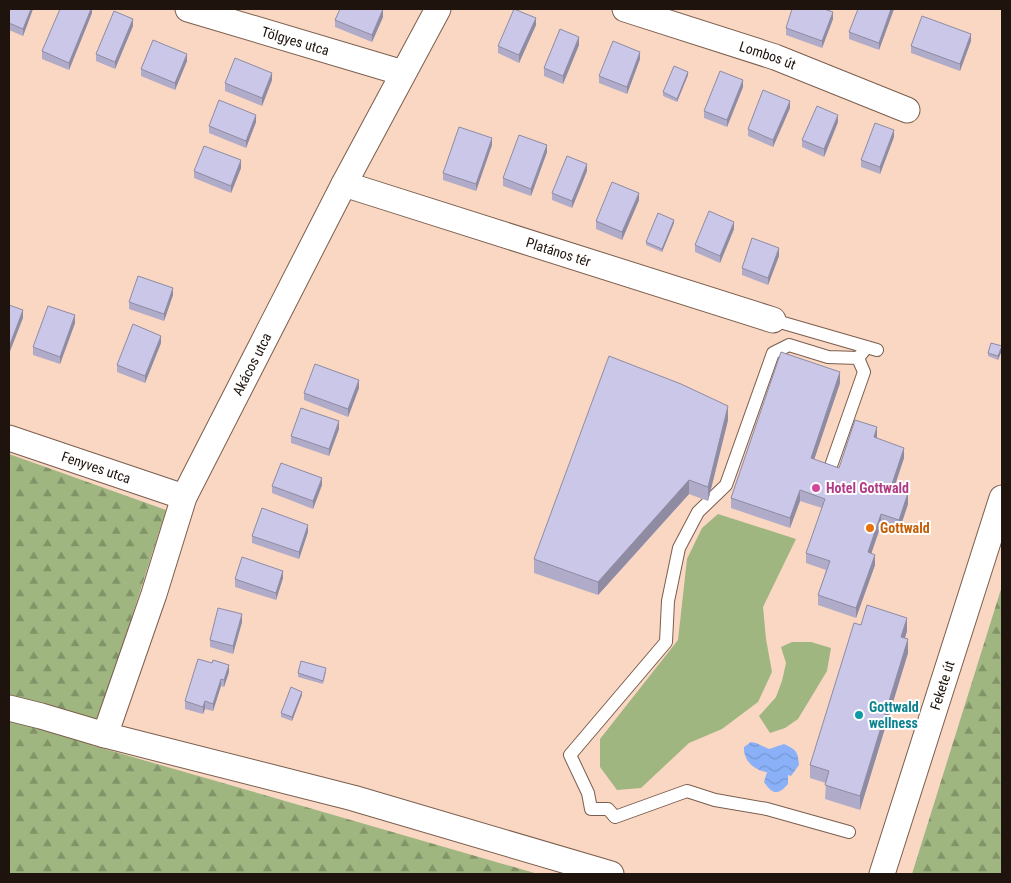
<svg xmlns="http://www.w3.org/2000/svg" width="1011" height="883" font-family="'Roboto Condensed',sans-serif">
	<defs>
		<pattern id="forest-firs" width="22" height="20" patternUnits="userSpaceOnUse" patternTransform="scale(1.25)"><rect width="22" height="20" fill="#9fb680"/><path d="M5 1l3.5 6h-7zM16 11l3.5 6h-7z" fill="#819367"/></pattern>
		<pattern id="water-waves" width="16" height="10" patternUnits="userSpaceOnUse" patternTransform="scale(1.25)"><rect width="16" height="10" fill="#8ab1f7"/><path d="M0 5q4-4 8 0t8 0" fill="none" stroke="#7797d3"/></pattern>
	</defs>
	<rect width="100%" height="100%" fill="#f9d7c3"/>
	<path fill="#9fb680" d="M718,514L796,539L763,607L766,639L772,672L758,702L722,729L689,743L641,788L617,790L600,767V739L678,640L687,559L702,528Z
		M792,642H811L831,648L827,671L798,719L785,728L770,733L759,716L776,697L782,681L786,663L781,647Z"/>
	<path fill="url(#forest-firs)" d="M9,454L166,510L91,745L538,874H9Z
		M1002,586V874H912Z"/>
	<path fill="url(#water-waves)" d="M751,742L756,743L769,749L784,744C797,750 798,752 799,765L791,776L788,775V784C778,796 772,794 764,782L767,772C758,771 748,765 745,755C744,753 744,750 744,747Z"/>
	<g fill="none" stroke-linecap="round" stroke-linejoin="round">
		<defs>
			<path id="service" d="M773,320L877,350
				M832,463L864,372L858,358
				M849,832L767,809L715,800L687,791L615,817L608,809H591L588,793L570,755L666,642L668,601L679,548L698,512L726,485L773,353L789,345L828,357L858,358L867,347"/>
			<g id="minor">
				<path id="s1" d="M188,9L403,73"/>
				<path id="s2" d="M625,9L775,57L907,110"/>
				<path id="s3" d="M344,184L773,320"/>
				<path id="s4" d="M9,438L184,497"/>
				<path d="M9,708L41,716L105,735L353,798L611,874"/>
				<path id="s5" d="M105,735L154,594L184,497L344,184L438,9"/>
				<path id="s6" d="M882,874L1002,498"/>
			</g>
		</defs>
		<use href="#service" stroke="#7b5e4d" stroke-width="14"/>
		<use href="#minor" stroke="#7b5e4d" stroke-width="27"/>
		<use href="#service" stroke="#fff" stroke-width="12"/>
		<use href="#minor" stroke="#fff" stroke-width="25"/>
	</g>
	<path fill="#afabc8" d="M9,9H33L23,36L9,30Z
		M92,9V13L69,70L42,59V51Z
		M894,9L879,50L849,39V32Z
		M383,17L372,42L335,27V20Z
		M833,19L822,48L786,35V28Z
		M536,25L519,63L498,53V46Z
		M133,26L115,69L96,61V54Z
		M971,41L960,71L911,53V46Z
		M579,45L563,84L544,76V68Z
		M640,59L627,94L599,83V76Z
		M187,61L175,90L141,76V69Z
		M688,75L677,102L663,96V92Z
		M272,80L262,106L225,91V83Z
		M743,87L727,127L704,118V111Z
		M790,108L773,147L748,136V129Z
		M256,122L246,148L209,133V126Z
		M838,122L824,157L802,147V140Z
		M894,137L880,174L861,167V160Z
		M492,145L476,191L443,180V173Z
		M547,152L531,196L503,186V178Z
		M241,168L231,193L194,178V171Z
		M587,171L572,208L552,200V193Z
		M639,200L622,240L596,229V221Z
		M674,223L662,252L646,245V242Z
		M734,229L720,263L695,252V245Z
		M779,256L768,285L742,275V268Z
		M173,295L164,321L129,309V302Z
		M75,323L60,364L33,355V347Z
		M161,343L145,383L117,372V365Z
		M1002,350L998,360L988,356V353Z
		M840,383L814,459L839,468L877,439L904,458L894,488L908,504L899,531L881,525L871,554L875,565L856,618L818,605V595L826,570L806,563V553L822,508L800,501L790,528L731,508V498Z
		M359,388L348,417L304,400V393Z
		M728,420L708,501L689,494L598,595L534,573V559Z
		M339,429L329,456L291,443V436Z
		M322,485L313,509L272,493V486Z
		M308,532L299,559L252,543V536Z
		M283,578L276,600L235,587V579Z
		M242,622L233,654L210,647V640Z
		M861,625L907,631L905,638L908,653L860,810L825,799L826,783L810,778V765Z
		M229,672L224,687L221,686L213,711L205,709L203,714L185,709V701Z
		M326,672L323,684L298,677V673Z
		M302,695L292,721L281,717V713Z"/>
	<path fill="#8e8ba2" d="M31,9H33L23,36V29Z
		M91,9H92V13L69,70V63Z
		M383,9V17L372,42V35Z
		M891,9H894L879,50V43Z
		M833,12V19L822,48V41Z
		M536,18V25L519,63V55Z
		M133,19V26L115,69V62Z
		M971,34V41L960,71V64Z
		M579,37V45L563,84V76Z
		M640,52V59L627,94V87Z
		M187,54V61L175,90V83Z
		M688,72V75L677,102V99Z
		M272,73V80L262,106V98Z
		M743,80V87L727,127V120Z
		M790,101V108L773,147V140Z
		M256,115V122L246,148V141Z
		M838,115V122L824,157V149Z
		M894,130V137L880,174V167Z
		M492,138V145L476,191V184Z
		M547,145V152L531,196V189Z
		M241,160V168L231,193V186Z
		M587,164V171L572,208V201Z
		M639,193V200L622,240V232Z
		M674,220V223L662,252V249Z
		M734,222V229L720,263V256Z
		M779,248V256L768,285V278Z
		M173,288V295L164,321V314Z
		M23,310V318L9,354V347Z
		M75,315V323L60,364V357Z
		M161,336V343L145,383V376Z
		M1002,346V350L998,360V356Z
		M840,372V383L811,469V458Z
		M359,380V388L348,417V409Z
		M728,406V420L708,501V487Z
		M339,421V429L329,456V449Z
		M877,427V438L874,448V437Z
		M904,448V458L891,497V487Z
		M322,478V485L313,509V501Z
		M689,480V494L598,595V582Z
		M800,490V501L790,528V518Z
		M908,493V504L899,531V520Z
		M881,514V525L868,563V552Z
		M308,525V532L299,559V552Z
		M875,555V565L856,618V608Z
		M283,571V578L276,600V593Z
		M242,614V622L233,654V646Z
		M907,618V631L901,651V637Z
		M908,639V653L860,810V796Z
		M229,665V672L224,687V680Z
		M221,679V686L213,711V704Z
		M302,692V695L292,721V717Z
		M205,701V709L203,714V707Z"/>
	<path fill="#cbc7e8" stroke="#8e8ba2" d="M9,9H31L23,29L9,23Z
		M60,9H91L69,63L42,51Z
		M340,9H383L372,35L335,20Z
		M514,9L536,18L519,55L498,46Z
		M792,9H824L833,12L822,41L786,28Z
		M858,9H891L879,43L849,32Z
		M114,11L133,19L115,62L96,54Z
		M922,16L971,34L960,64L911,46Z
		M560,29L579,37L563,76L544,68Z
		M153,40L187,54L175,83L141,69Z
		M613,41L640,52L627,87L599,76Z
		M235,58L272,73L262,98L225,83Z
		M674,66L688,72L677,99L663,92Z
		M720,71L743,80L727,120L704,111Z
		M763,90L790,101L773,140L748,129Z
		M219,100L256,115L246,141L209,126Z
		M817,106L838,115L824,149L802,140Z
		M875,123L894,130L880,167L861,160Z
		M459,127L492,138L476,184L443,173Z
		M519,135L547,145L531,189L503,178Z
		M204,146L241,160L231,186L194,171Z
		M567,156L587,164L572,201L552,193Z
		M612,182L639,193L622,232L596,221Z
		M709,211L734,222L720,256L695,245Z
		M658,213L674,220L662,249L646,242Z
		M752,238L779,248L768,278L742,268Z
		M138,276L173,288L164,314L129,302Z
		M9,305L23,310L9,347Z
		M48,306L75,315L60,357L33,347Z
		M133,324L161,336L145,376L117,365Z
		M991,343L1002,346L998,356L988,353Z
		M781,352L840,372L811,458L839,468L855,420L877,427L874,437L904,448L891,487L908,493L899,520L881,514L868,552L875,555L856,608L818,595L830,561L806,553L825,499L800,490L790,518L731,498Z
		M609,356L681,384L728,406L708,487L689,480L598,582L534,559Z
		M315,364L359,380L348,409L304,393Z
		M301,408L339,421L329,449L291,436Z
		M281,463L322,478L313,501L272,486Z
		M262,508L308,525L299,552L252,536Z
		M242,557L283,571L276,593L235,579Z
		M867,605L907,618L901,637L908,639L860,796L825,785L829,771L810,765L854,623L861,625Z
		M218,608L242,614L233,646L210,640Z
		M198,659L212,663L213,660L229,665L224,680L221,679L213,704L205,701L203,707L185,701Z
		M301,661L326,668L323,681L298,673Z
		M291,687L302,692L292,717L281,713Z"/>
	<circle fill="#d1479c" stroke="#fff" stroke-width="2" cx="816" cy="488" r="5"/>
	<circle fill="#e8710a" stroke="#fff" stroke-width="2" cx="870" cy="528" r="5"/>
	<circle fill="#0f9aa8" stroke="#fff" stroke-width="2" cx="859" cy="715" r="5"/>
	<g text-anchor="middle" stroke-width="4" stroke-linejoin="round" paint-order="stroke">
		<g font-size="14" fill="#1f140d" stroke="#fff">
			<text dy="5" stroke="none"><textPath href="#s1" startOffset="112">Tölgyes utca</textPath></text>
			<text dy="5" stroke="none"><textPath href="#s2" startOffset="150">Lombos út</textPath></text>
			<text dy="5" stroke="none"><textPath href="#s3" startOffset="225">Platános tér</textPath></text>
			<text dy="5" stroke="none"><textPath href="#s5" startOffset="400">Akácos utca</textPath></text>
			<text dy="5" stroke="none"><textPath href="#s4" startOffset="92">Fenyves utca</textPath></text>
			<text dy="5" stroke="none"><textPath href="#s6" startOffset="198">Fekete út</textPath></text>
		</g>
		<g font-size="14" font-weight="bold" fill="#b23c85" stroke="#fff" text-anchor="start">
			<text x="826" y="493">Hotel Gottwald</text>
		</g>
		<g font-size="14" font-weight="bold" fill="#c56008" stroke="#fff" text-anchor="start">
			<text x="880" y="533">Gottwald</text>
		</g>
		<g font-size="14" font-weight="bold" fill="#0d838f" stroke="#fff" text-anchor="start">
			<text x="869" y="712">Gottwald<tspan x="869" dy="16">wellness</tspan></text>
		</g>
	</g>
	<rect width="1011" height="883" fill="none" stroke="#1f140d" stroke-width="20"/>
</svg>
